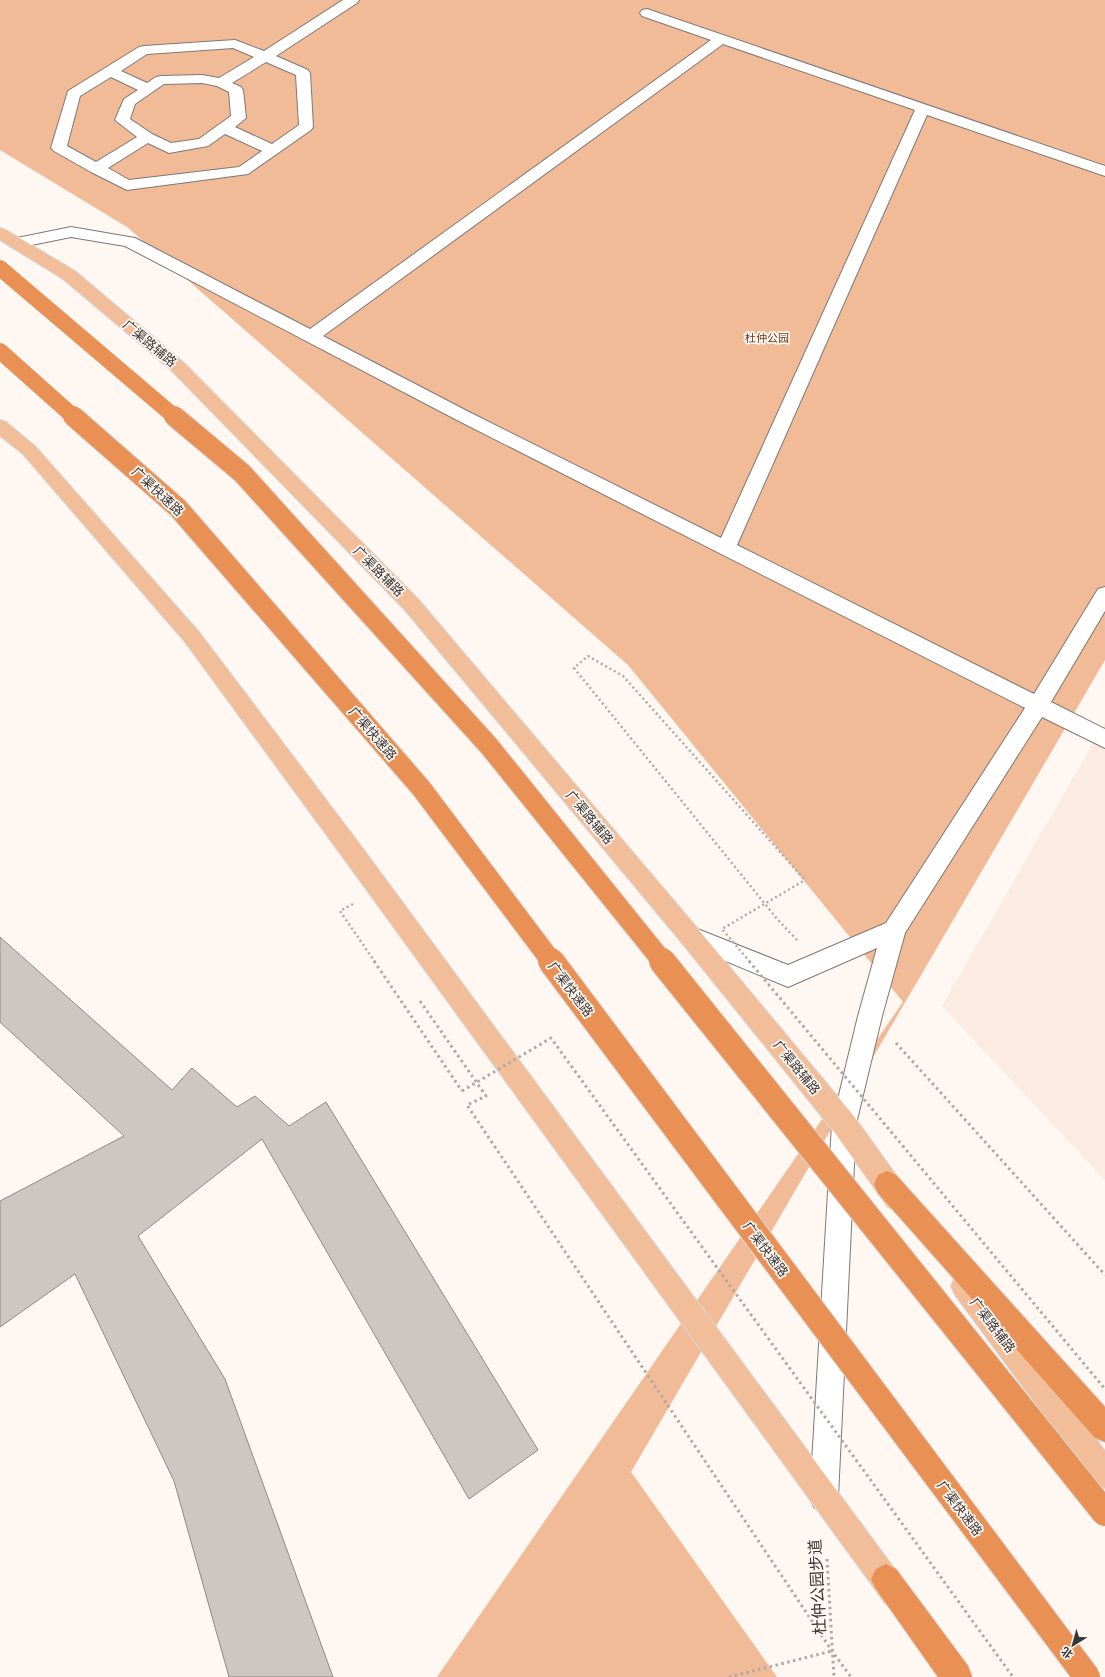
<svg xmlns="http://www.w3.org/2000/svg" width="1105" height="1677" font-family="Ubuntu,'Noto Sans SC',sans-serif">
	<rect width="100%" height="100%" fill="#fff7f2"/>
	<path fill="#fbebe2" d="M1105,723V1180L942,1006Z"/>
	<path fill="#f1bb98" d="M0,0H1105V660L631,1472L777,1677H437L903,1002L628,665L127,227L0,150Z"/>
	<path fill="#cdc6c1" stroke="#908985" d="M0,937L172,1090L192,1068L237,1107L255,1096L289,1126L326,1102L538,1450L469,1499L262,1139L138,1236L225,1379L333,1677H229L174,1481L75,1274L0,1327V1201L124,1136L0,1022Z"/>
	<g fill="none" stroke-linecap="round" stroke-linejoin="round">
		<defs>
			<path id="minor" d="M343,0H359L357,3L276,56L308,70L310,73L313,127L311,130L248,174L127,190L91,172L54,151L51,148L68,91L139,47L144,46L235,40L264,51ZM233,48L254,57L219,78L202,75L161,76L156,77L147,83L121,71L147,54ZM266,62L296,75L299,125L272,144L235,127L246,118L243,90L241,87L232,83ZM111,77L138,90L124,99L115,120L137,137L96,162L67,146L80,96ZM202,83L217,86L229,92L231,116L199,139L171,143L152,134L130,119L135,104L164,84ZM225,134L262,151L239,167L129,180L108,168L148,143L169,153L208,146Z
				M647,9L1105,166V176L927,115L737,545L1034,694L1098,589L1105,587V611L1051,702L1105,729V748L1042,717L905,933L882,1016L856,1124L838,1497L834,1507L824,1511L814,1507L810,1497L832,1124L858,1016L877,948L788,987L682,943L679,936L682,929L690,926L788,965L886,923L1025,708L455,419L125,246L71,237L17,248L11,247L9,243L11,239L17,238L71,227L135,238L310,329L711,40L642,16L640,13L642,10ZM723,44L915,110L721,538L467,411L323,336Z"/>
			<path id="major" d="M0,228L6,230L75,271L183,362L418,599L698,929L853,1115L906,1189L910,1198L906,1207L897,1211L888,1207L835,1133L682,943L404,609L171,370L63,279L0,240Z
				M0,420L6,422L35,446L199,632L355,838L905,1583L910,1593L905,1603L895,1608L885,1603L339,852L185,642L23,454L0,436Z
				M964,1273L973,1277L1105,1451V1488L1095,1484L955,1295L951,1286L955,1277Z"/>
			<path id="highway" d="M887,1171L896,1175L1105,1407V1442L1095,1438L878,1193L874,1184L878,1175Z
				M886,1564L896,1569L968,1666L972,1677H938L876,1589L871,1579L876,1569Z"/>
		</defs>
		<use href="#minor" stroke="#7f7874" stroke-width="2"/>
		<use href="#major" stroke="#d7d7d6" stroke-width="2"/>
		<use href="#highway" stroke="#d7d7d6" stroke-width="2"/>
		<path stroke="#afa9a5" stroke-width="2.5" stroke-dasharray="2 3" stroke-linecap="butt" d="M353,904L340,911L375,962
			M797,940L778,920L574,668L588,656L623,676L805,880"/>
		<path stroke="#afa9a5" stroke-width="3" stroke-dasharray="2.5 3.5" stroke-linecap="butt" d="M374,961L462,1091
			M420,1001L486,1096L467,1105L832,1651L851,1677
			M896,1043L1105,1275
			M827,1559L834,1677
			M729,1677L832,1651"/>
		<use href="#minor" fill="#fff" fill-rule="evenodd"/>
		<use href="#major" fill="#f2bd99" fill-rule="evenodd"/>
		<use href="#highway" fill="#e99155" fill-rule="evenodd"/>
		<defs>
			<path id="highway-bridge-far2" d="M0,268L175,417
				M0,351L74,417"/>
			<path id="highway-bridge-far1" d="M73,416L178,508L421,788L552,962
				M174,416L242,473L489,746L663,962"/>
			<path id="highway-bridge" d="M551,961L1087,1677
				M662,961L1105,1513"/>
		</defs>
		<use href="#highway-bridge-far2" stroke="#d7d7d6" stroke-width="16" stroke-linecap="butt"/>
		<use href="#highway-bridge-far1" stroke="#d7d7d6" stroke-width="22" stroke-linecap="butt"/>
		<use href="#highway-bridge" stroke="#d7d7d6" stroke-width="28" stroke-linecap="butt"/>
		<path stroke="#afa9a5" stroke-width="2.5" stroke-dasharray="2 3" stroke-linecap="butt" d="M750,962L722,929L805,880"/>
		<path stroke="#afa9a5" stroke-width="3" stroke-dasharray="2.5 3.5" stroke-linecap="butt" d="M749,961L1105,1389
			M462,1091L551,1038L1013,1677"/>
		<use href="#highway-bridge-far2" stroke="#e99155" stroke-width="16"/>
		<use href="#highway-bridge-far1" stroke="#e99155" stroke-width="20"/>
		<use href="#highway-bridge" stroke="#e99155" stroke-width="26"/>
	</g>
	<g text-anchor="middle" stroke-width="3.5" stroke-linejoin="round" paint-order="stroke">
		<g font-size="11" fill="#663714" stroke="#fff7f2">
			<text x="767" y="342">杜仲公园</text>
		</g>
		<g font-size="13" fill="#383533" stroke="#fff7f2">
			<text transform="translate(150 343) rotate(40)" y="5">广渠路辅路</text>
			<text transform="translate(158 491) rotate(43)" y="5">广渠快速路</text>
			<text transform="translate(379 571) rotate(45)" y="5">广渠路辅路</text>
			<text transform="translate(373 733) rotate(49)" y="5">广渠快速路</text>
			<text transform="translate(590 817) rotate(50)" y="5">广渠路辅路</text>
			<text transform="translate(571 989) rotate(53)" y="5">广渠快速路</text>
			<text transform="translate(797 1067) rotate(51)" y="5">广渠路辅路</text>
			<text transform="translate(766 1249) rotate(53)" y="5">广渠快速路</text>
			<text transform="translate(993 1325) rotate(53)" y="5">广渠路辅路</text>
			<text transform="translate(960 1508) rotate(53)" y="5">广渠快速路</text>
		</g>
		<g font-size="16" fill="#383533" stroke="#fff7f2">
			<text transform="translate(817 1587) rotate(-93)" y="6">杜仲公园步道</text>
		</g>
	</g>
	<g transform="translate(1073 1645) rotate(217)" stroke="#fff7f2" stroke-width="3" paint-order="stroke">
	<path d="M0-3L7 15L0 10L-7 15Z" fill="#383533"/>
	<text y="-6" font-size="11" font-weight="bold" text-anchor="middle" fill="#383533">北</text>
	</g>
</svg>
